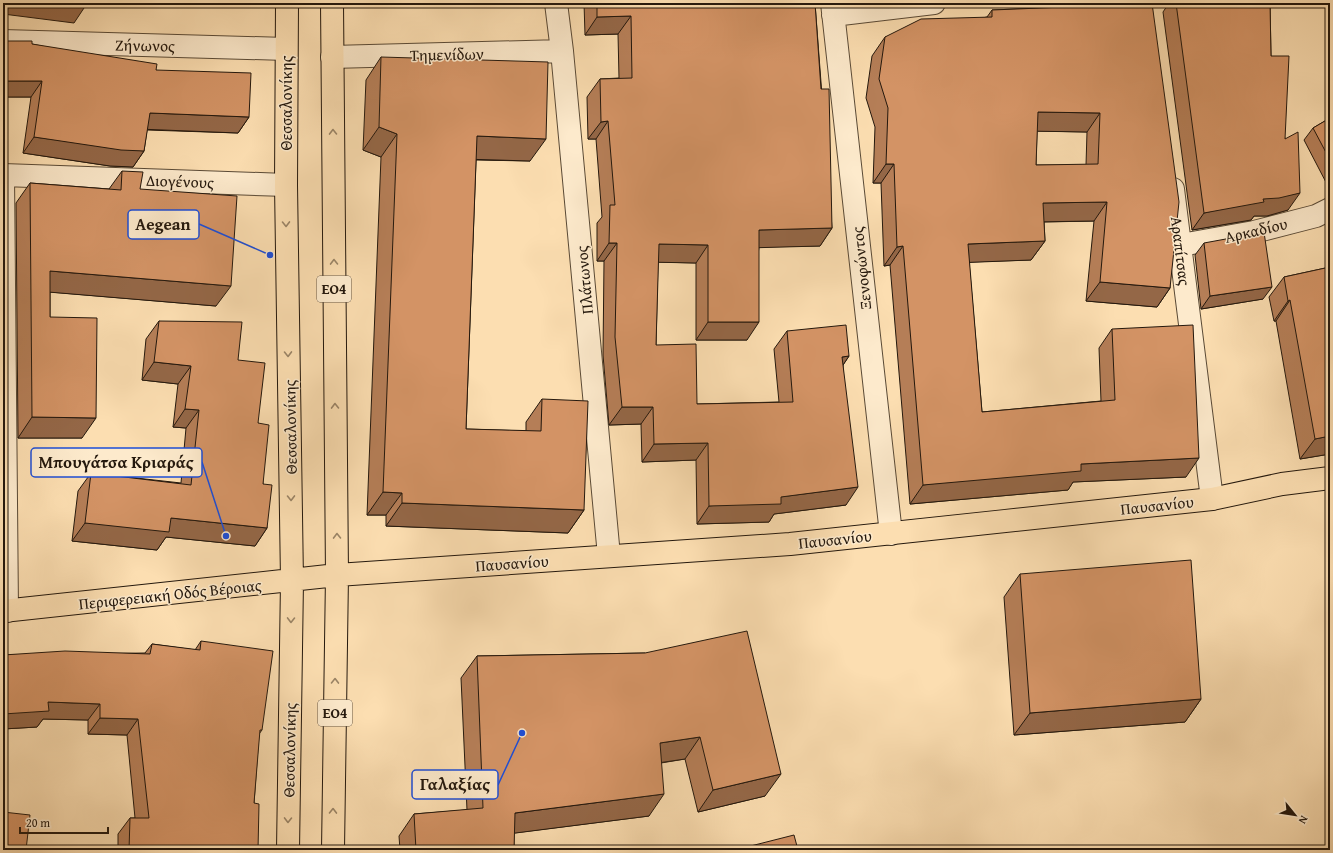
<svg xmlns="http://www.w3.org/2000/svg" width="1333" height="853" font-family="'Gentium Book Plus',serif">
	<rect width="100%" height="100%" fill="#fcdeb1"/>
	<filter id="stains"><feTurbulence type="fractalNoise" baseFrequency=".005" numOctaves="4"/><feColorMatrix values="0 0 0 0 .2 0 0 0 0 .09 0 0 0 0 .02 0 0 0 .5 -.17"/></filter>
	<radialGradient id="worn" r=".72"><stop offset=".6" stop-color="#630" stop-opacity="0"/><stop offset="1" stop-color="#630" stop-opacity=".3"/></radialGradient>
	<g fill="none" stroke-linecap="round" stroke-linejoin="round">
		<defs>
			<path id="minor" d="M556,3L562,51L609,556
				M832,3L891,534
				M833,15L934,3
				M3,41L286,49
				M332,57L562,51
				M3,175L7,611
				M3,175L286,185
				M1173,189L1212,499
				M1181,245L1254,232L1316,216L1330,209"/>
			<path id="major" d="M287,3L286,185L292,581L288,850
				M332,3L337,575L333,850
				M3,611L337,575L790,544L1212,499L1282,484L1330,478"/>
		</defs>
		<use href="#minor" stroke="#5a4a36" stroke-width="24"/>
		<use href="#major" stroke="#24180d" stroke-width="24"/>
		<use href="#minor" stroke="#fdeacc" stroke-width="22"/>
		<use href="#major" stroke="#fcdeb1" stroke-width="22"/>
	</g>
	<path fill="#b57e57" stroke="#24180d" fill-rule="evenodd" d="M584,3H660V6L743,4V3H815L832,228L820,246L759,247L747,340H696V263L658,262L656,345L697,404L779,402L774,349L787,331L849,356L843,365L846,505L774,514L769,522L697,524L696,460L642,462L641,424L609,425L603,355L604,261H597V223L602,217L596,139H588L587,97L600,79L619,78L618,34L585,35Z
		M1133,3H1152L1170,288L1157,307L1086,301L1094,221L1044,222L1045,241L1031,260L969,262L982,412L1101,401L1099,348L1112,329L1186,477L1073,482L1068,490L910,504L890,265L884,266L881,183H873L875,127L866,98L872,56L885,37L987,17L992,10L1132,4ZM1037,131L1087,132L1086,165H1036Z
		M1169,3H1270L1271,56L1285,139L1288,210L1267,216H1254L1251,220L1192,230L1163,12Z
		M3,41L32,44L156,70L249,117L238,133L147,130L144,151L133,167L110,166L23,153L31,97H3Z
		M381,57L530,161L476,160L466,429L526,431V422L542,399L584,510L568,533L386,526V515H367L381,157L363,150L366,80Z
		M1330,65V74L1327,69Z
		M1330,118V190L1304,140L1313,128Z
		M122,171L140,189L216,306L50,292V317L82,438H18L16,203L30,183L109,189Z
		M1204,243L1263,299L1201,309L1195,255Z
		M1330,267V454L1300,459L1276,321H1274L1269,297L1284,277Z
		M159,321L238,360L258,423L263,484L267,528L255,546L166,537L157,550L72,541L78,491L91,473L181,483L186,428L173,427L178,384L142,380L146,339Z
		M1020,574L1201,699L1185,722L1014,735L1004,597Z
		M201,641L262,730L259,734L254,803L258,850H118V834L130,818H135L127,735L88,734V720L43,719L37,727L3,729V655L145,653L152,644L195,650Z
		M645,653L765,796L698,812L685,759L661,763L649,816L514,833V850H400L399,836L414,814L467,810L461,678L477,656Z"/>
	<path fill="#946747" stroke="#24180d" d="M3,3H68L86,5L74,23L3,14Z
		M631,16L618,34L585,35L597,17Z
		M3,81H42L31,97H3Z
		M1038,112L1100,113L1087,132L1025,131Z
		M150,113L249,117L238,133L138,129Z
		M608,121L596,139H588L601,122Z
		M379,127L397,134L381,157L363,150Z
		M477,136L546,139L530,161L461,159Z
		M34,137L144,151L133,167L110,166L23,153Z
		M886,164H894L881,183H873Z
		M1300,193L1288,210L1267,216H1254L1251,220L1192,230L1204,213L1263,199Z
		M1107,202L1094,221L1030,222L1043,203Z
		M832,228L820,246L747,248L759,230Z
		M1045,241L1031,260L954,263L968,244Z
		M609,243H617L604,261H597Z
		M659,244L708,245L696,263L646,262Z
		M903,246L890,265L884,266L897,247Z
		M50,271L231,286L216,306L36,291Z
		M1100,282L1170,288L1157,307L1086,301Z
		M1272,287L1263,299L1201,309L1210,296Z
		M1290,300L1276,321H1274L1288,301Z
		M708,322H759L747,340H696Z
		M849,356L837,374L842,357Z
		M154,362L191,366L178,384L142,380Z
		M622,407H653L641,424L609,425Z
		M185,409L199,410L186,428L173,427Z
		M32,417L96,418L82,438H18Z
		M1330,436V454L1300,459L1315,439Z
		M708,443L696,460L642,462L654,444Z
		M1199,458L1186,477L1073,482L1068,490L910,504L923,485L1081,464Z
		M858,487L846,505L774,514L769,522L697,524L709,506Z
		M383,492L402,493L386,515H367Z
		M402,503L584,510L568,533L386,526Z
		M171,518L267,528L255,546L166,537L157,550L72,541L85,523Z
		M1201,699L1185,722L1014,735L1030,713Z
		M48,702L100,704L88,720L43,719L37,727L3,729V714Z
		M100,718L138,719L127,735L88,734Z
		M700,737L685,759L644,765L660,743Z
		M781,774L765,796L698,812L713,790Z
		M664,794L649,816L500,835L515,813Z"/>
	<path fill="#d39365" stroke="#24180d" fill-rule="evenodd" d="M68,3H87L86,5Z
		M597,3H660V6L757,4V3H815L821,89H829L832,228L759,230V322H708V245L659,244L656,345L696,344L697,404L793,402L787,331L846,325L849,356L842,357L858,487L781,497V504L709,506L708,443L654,444L653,407H622L615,337L617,243H609L610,205H615L608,121L601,122L600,79L632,78L631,16L597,17Z
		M1137,3H1152L1179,202L1170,288L1100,282L1107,202L1043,203L1045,241L968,244L982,412L1115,400L1112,329L1193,325L1199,458L1081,464V471L923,485L903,246L897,247L894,164H886L888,108L879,79L885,37L921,19L992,17V10L1137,4ZM1038,112L1100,113L1098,164L1036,165Z
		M1176,3H1270L1271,56H1289L1285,139L1298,132L1300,193L1279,198L1263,199L1264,202L1204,213Z
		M3,41H32V44L157,64L156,70L251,73L249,117L150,113L144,151L121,150L34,137L42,81H3Z
		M381,57L548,62L546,139L477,136L466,429L541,431L542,399L588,401L584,510L402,503V493L383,492L397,134L379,127Z
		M1330,118V160L1313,128Z
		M122,171L143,172L140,189L237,196L231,286L50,271V317L97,318L96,418L32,417L30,183L121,190Z
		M1264,232L1272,287L1210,296L1204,243Z
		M1330,267V436L1315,439L1290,300L1288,301L1284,277Z
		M159,321L242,322L238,360L265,363L258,423L269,425L263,484L272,485L267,528L171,518L169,532L85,523L91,473L191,485L199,410L185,409L191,366L154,362Z
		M1191,560L1201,699L1030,713L1020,574Z
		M747,631L781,774L713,790L700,737L660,743L664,794L515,813L514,850H416L414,814L483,808L477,656L645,653Z
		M201,641L273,651L262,730H260L254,803L259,804L258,850H129L130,818H149L138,719L100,718V704L48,702L49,711L3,714V655L65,651L150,654L152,644L200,650Z
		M3,812L30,815L26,850H3Z
		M794,835L798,850H735Z"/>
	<defs><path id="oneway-chevron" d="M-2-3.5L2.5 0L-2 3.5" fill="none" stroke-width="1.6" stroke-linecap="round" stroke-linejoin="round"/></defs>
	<g stroke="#9b8567">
		<use href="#oneway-chevron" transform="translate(333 132) rotate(-91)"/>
		<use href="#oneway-chevron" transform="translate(286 224) rotate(89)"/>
		<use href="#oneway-chevron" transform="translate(334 262) rotate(-91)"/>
		<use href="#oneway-chevron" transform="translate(288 354) rotate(89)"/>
		<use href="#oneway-chevron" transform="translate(335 406) rotate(-91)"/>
		<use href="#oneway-chevron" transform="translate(291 498) rotate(89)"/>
		<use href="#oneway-chevron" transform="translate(337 536) rotate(-91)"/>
		<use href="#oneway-chevron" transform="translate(291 620) rotate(91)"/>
		<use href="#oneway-chevron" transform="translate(335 681) rotate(-89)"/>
		<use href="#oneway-chevron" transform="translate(333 811) rotate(-89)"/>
		<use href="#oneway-chevron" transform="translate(288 820) rotate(91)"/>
	</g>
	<g text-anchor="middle" stroke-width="3" stroke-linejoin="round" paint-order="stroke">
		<g fill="#fdeacc" stroke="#655746" stroke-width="1">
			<rect x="317" y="276" width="34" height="26" rx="3"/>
			<rect x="318" y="700" width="34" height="26" rx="3"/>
		</g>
		<g font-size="15" font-weight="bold" fill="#24180d">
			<text x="334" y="294">ΕΟ4</text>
			<text x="335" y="718">ΕΟ4</text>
		</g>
		<g font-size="16" fill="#24180d" stroke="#fdeacc">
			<text transform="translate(145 45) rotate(1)" y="6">Ζήνωνος</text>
			<text transform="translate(447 54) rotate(-1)" y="6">Τημενίδων</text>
			<text transform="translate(286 103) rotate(-90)" y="6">Θεσσαλονίκης</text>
			<text transform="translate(180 181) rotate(2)" y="6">Διογένους</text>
			<text transform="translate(1256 230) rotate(-13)" y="6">Αρκαδίου</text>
			<text transform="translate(1181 251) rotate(83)" y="6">Αραπίτσας</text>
			<text transform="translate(861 268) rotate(-96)" y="6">Ξενοφώντος</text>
			<text transform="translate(584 280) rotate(-95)" y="6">Πλάτωνος</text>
			<text transform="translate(290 427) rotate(-91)" y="6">Θεσσαλονίκης</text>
			<text transform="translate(1157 505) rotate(-6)" y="6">Παυσανίου</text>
			<text transform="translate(835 539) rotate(-6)" y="6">Παυσανίου</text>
			<text transform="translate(512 563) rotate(-4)" y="6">Παυσανίου</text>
			<text transform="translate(170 594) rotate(-6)" y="6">Περιφερειακή Οδός Βέροιας</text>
			<text transform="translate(289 750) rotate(-89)" y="6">Θεσσαλονίκης</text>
		</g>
	</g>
	<path fill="none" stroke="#1d4ed8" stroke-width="1.5" d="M270 255L199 224M226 536L202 462M522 733L498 785"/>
	<g fill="#1d4ed8" stroke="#fdeacc" stroke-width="1.5">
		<circle cx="270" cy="255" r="4"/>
		<circle cx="226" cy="536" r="4"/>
		<circle cx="522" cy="733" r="4"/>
	</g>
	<g fill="#fdeacc" stroke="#1d4ed8" stroke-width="1.5">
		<rect x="128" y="210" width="71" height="29" rx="4"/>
		<rect x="31" y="448" width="171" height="29" rx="4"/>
		<rect x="412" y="770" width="86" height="29" rx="4"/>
	</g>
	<g font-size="17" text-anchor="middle" font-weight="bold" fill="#24180d">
		<text x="163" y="230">Aegean</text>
		<text x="116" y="468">Μπουγάτσα Κριαράς</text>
		<text x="455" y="790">Γαλαξίας</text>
	</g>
	<rect width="1333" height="853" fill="none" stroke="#fcdeb1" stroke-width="16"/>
	<rect x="4" y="4" width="1325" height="845" fill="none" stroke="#24180d" stroke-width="2"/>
	<rect x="8" y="8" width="1317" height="837" fill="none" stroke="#24180d"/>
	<g transform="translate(1295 815) rotate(120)" stroke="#fdeacc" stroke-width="3" paint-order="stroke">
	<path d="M0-3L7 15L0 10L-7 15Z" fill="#24180d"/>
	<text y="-6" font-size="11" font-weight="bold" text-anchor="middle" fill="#24180d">N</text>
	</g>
	<path d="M20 827v6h88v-6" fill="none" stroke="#24180d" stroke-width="2"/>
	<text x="26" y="827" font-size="12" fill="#24180d" stroke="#fdeacc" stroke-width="3" paint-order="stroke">20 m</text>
	<rect width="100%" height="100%" filter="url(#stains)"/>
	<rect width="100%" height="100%" fill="url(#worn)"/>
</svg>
